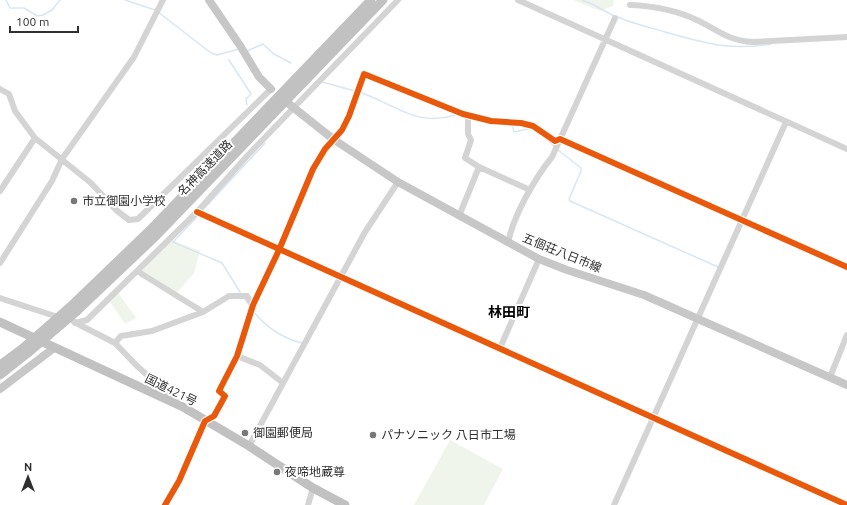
<svg xmlns="http://www.w3.org/2000/svg" width="847" height="505" font-family="Ubuntu,'Noto Sans JP',sans-serif">
	<rect width="100%" height="100%" fill="#fff"/>
	<path fill="#f0f5ec" d="M573,0H614L613,6L600,11Z
		M169,239L200,251L194,273L176,294L137,271Z
		M117,291L136,318L125,324L108,299Z
		M450,440L503,469L484,505H414Z"/>
	<g fill="none" stroke-linecap="round" stroke-linejoin="round">
		<path stroke="#d9e6f2" stroke-width="1.5" d="M6,0L10,8H24L37,16L43,15L52,10L60,0
			M125,0L155,10
			M582,0L592,4L614,16
			M158,12L211,53L217,55L239,49
			M618,17C633,24 649,27 665,32C705,43 729,51 771,44
			M247,51L263,44L274,54L291,63
			M229,60L251,94L246,99L247,105
			M322,82L355,91
			M359,92C393,103 417,128 455,115
			M512,124L514,132L532,128
			M546,139L554,146
			M558,150L581,168V171L569,199L570,201L718,267
			M201,212L265,143
			M198,216L173,242L222,263L240,292
			M244,298L250,306
			M254,312C267,328 282,338 302,343"/>
		<path stroke="#d4d4d4" stroke-width="6" d="M518,0L847,149
			M630,5C655,6 677,10 699,21C719,31 729,41 753,42L847,37
			M0,89L9,94L15,111L35,138
			M468,116V134L471,140L465,158L479,167L530,190
			M0,191L35,138L91,183L116,210L129,220L138,219L271,89
			M197,212L847,505
			M459,216L479,167
			M508,243C513,216 535,178 552,157L615,18
			M0,263L52,181L62,159L134,57L163,0
			M137,271L203,312
			M0,298L61,318
			M74,322L115,343L136,365L176,401
			M75,323L87,320L197,212L248,155L398,0
			M115,343L121,336L152,331L203,312L229,296H247L253,306
			M500,348L539,259
			M237,356L260,365L283,383
			M830,377L847,335
			M249,446L365,232L398,182
			M165,505L179,481L205,421L214,416L225,396L219,391L237,356L253,305L279,250L313,169L325,149L342,130L349,116L364,74L463,114L491,121L521,123L533,126L555,141L560,139L847,267
			M308,505L313,488
			M614,505L786,122"/>
		<path stroke="#c7c7c7" stroke-width="8" d="M209,0L241,47L259,77L271,89
			M289,104L333,139L398,182L539,259L567,270L644,295L847,385
			M0,389L54,348"/>
		<path stroke="#c1c1c1" stroke-width="9" d="M70,307L150,230L371,0
			M77,311L156,236L383,0
			M0,322L183,407L249,446L313,488L345,505
			M0,365L22,349
			M0,375L29,352"/>
		<path stroke="#c1c1c1" stroke-width="9" d="M22,349L70,307
			M29,352L77,311"/>
		<defs>
			<path id="cycleway" d="M197,212L847,505
				M165,505L179,481L205,421L214,416L225,396L219,391L237,356L253,305L279,250L313,169L325,149L342,130L349,116L364,74L463,114L491,121L521,123L533,126L555,141L560,139L847,267"/>
		</defs>
		<use href="#cycleway" stroke="#fff" stroke-width="8"/>
		<use href="#cycleway" stroke="#e8590c" stroke-width="6"/>
	</g>
	<g fill="#787878" stroke="#fff" stroke-width="1.5">
		<circle cx="74" cy="201" r="4"/>
		<circle cx="245" cy="433" r="4"/>
		<circle cx="373" cy="435" r="4"/>
		<circle cx="277" cy="472" r="4"/>
	</g>
	<g text-anchor="middle" stroke-width="4" stroke-linejoin="round" paint-order="stroke">
		<g font-size="12" fill="#2f2f2f" stroke="#fff">
			<text transform="translate(205 168) rotate(-46)" y="4">名神高速道路</text>
			<text transform="translate(562 253) rotate(22)" y="4">五個荘八日市線</text>
			<text transform="translate(171 390) rotate(26)" y="4">国道421号</text>
		</g>
		<g font-size="12" fill="#2f2f2f" stroke="#fff" text-anchor="start">
			<text x="82" y="205">市立御園小学校</text>
			<text x="253" y="437">御園郵便局</text>
			<text x="381" y="439">パナソニック 八日市工場</text>
			<text x="285" y="476">夜啼地蔵尊</text>
		</g>
		<g font-size="14" font-weight="bold" fill="#000" stroke="#fff">
			<text x="509" y="317">林田町</text>
		</g>
	</g>
	<g transform="translate(28 477)" stroke="#ffffff" stroke-width="3" paint-order="stroke">
	<path d="M0-3L7 15L0 10L-7 15Z" fill="#2f2f2f"/>
	<text y="-6" font-size="11" font-weight="bold" text-anchor="middle" fill="#2f2f2f">N</text>
	</g>
	<path d="M10 26v6h68v-6" fill="none" stroke="#2f2f2f" stroke-width="2"/>
	<text x="16" y="26" font-size="12" fill="#2f2f2f" stroke="#ffffff" stroke-width="3" paint-order="stroke">100 m</text>
</svg>
